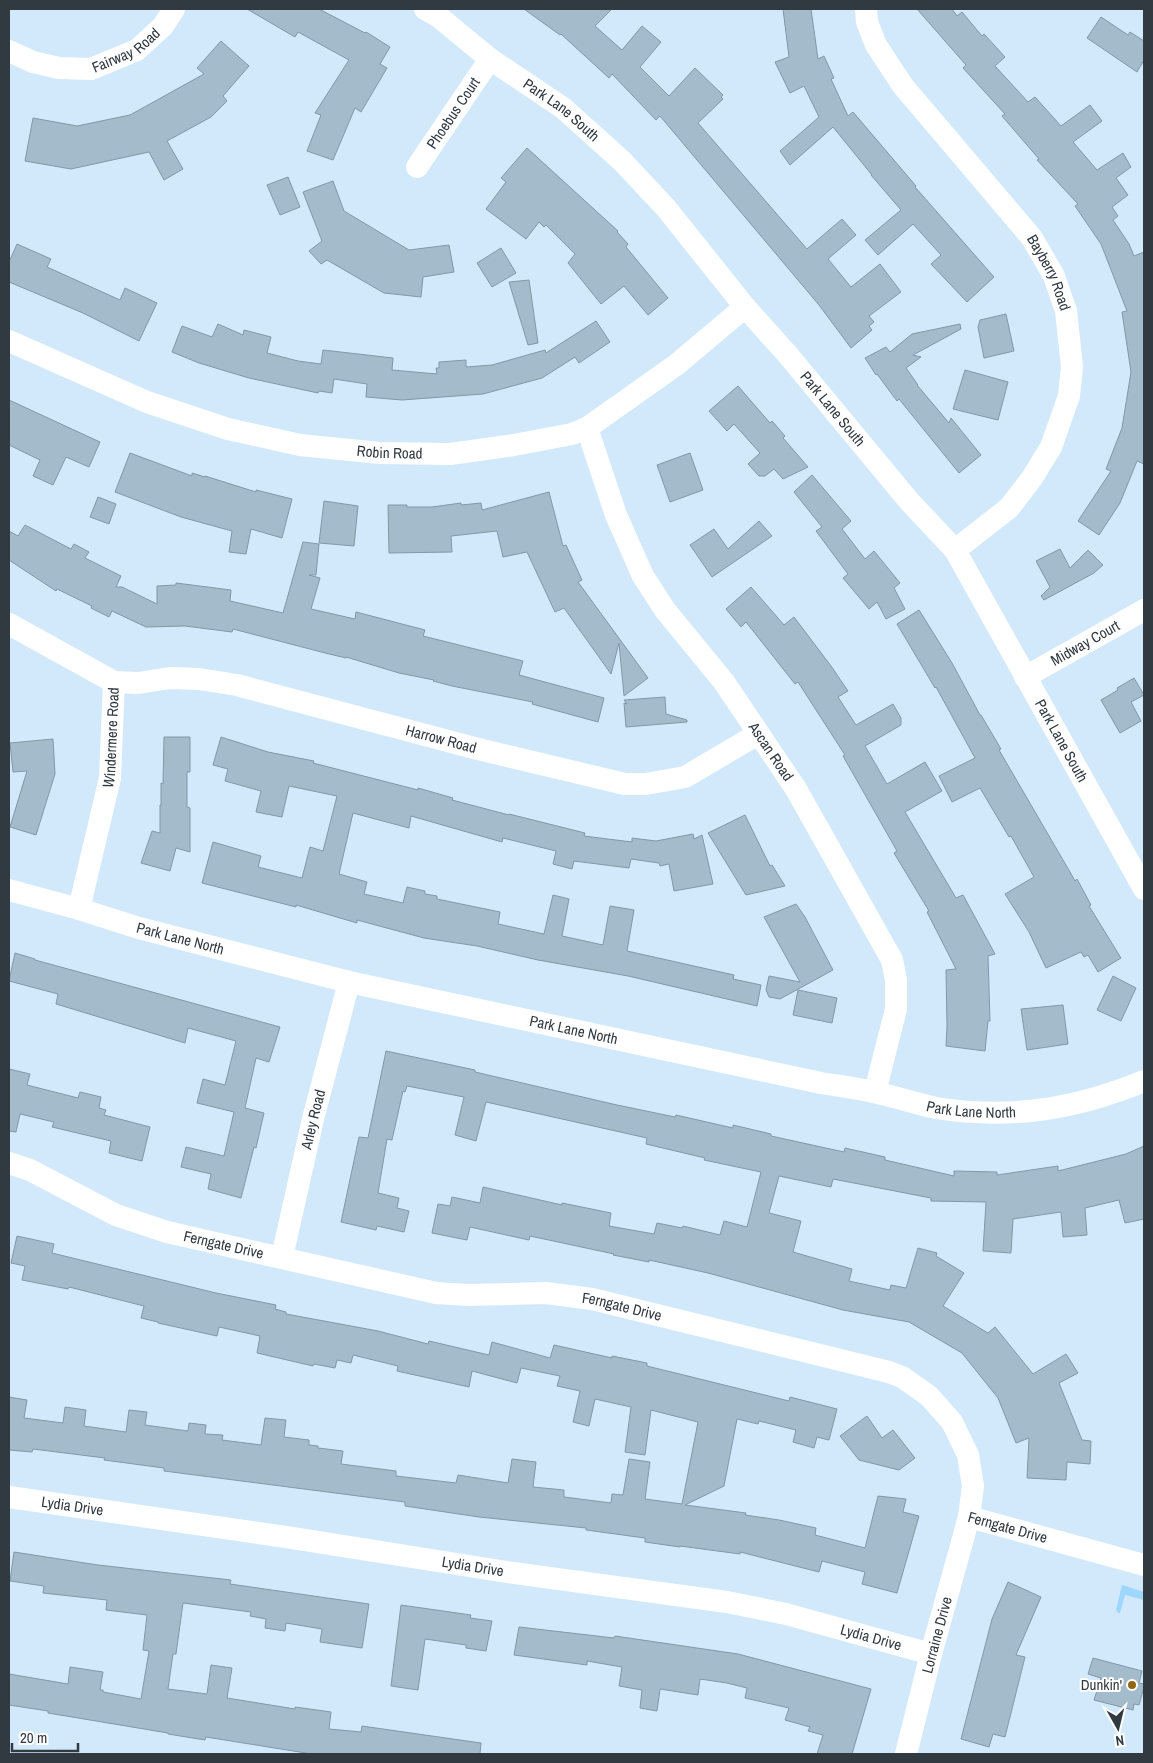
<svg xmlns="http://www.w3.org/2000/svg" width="1153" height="1763" font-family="'Archivo Narrow',sans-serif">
	<rect width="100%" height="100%" fill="#d1e9fb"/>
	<path fill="#9fd6fd" d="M1122,1585L1144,1592V1600L1125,1595L1120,1613H1118L1116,1610Z"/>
	<path fill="#a4bbcc" stroke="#8298a8" d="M247,9H319L365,33L366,32L390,47L380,64L387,68L361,112L355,108L333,160L307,151L321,115L315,113L349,60L298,32L295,37Z
		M524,9H612L595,26L622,50L642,26L661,42L640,67L669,96L695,68L723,95L721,97L723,99L698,123L807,249L842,219L856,235L828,259L851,287L880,264L901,292L869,316L874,322L869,326L872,330L851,348L819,305L660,116L656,120L612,74L609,78L561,34L560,35Z
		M783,9H811L818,59L824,56L834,78L831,79L848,116L853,112L916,186L915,187L994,277L967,302L931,264L941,255L913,224L878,255L865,240L901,210L871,175H872L833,127L790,165L780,151L819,117L804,86L790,93L775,62L789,57Z
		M917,9H952L957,16L962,12L982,36L984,34L1005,57L995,66L1028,102L1035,97L1061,126L1090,105L1102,121L1073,142L1097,170L1123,153L1131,167L1116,178L1128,195L1112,207L1118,216L1113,220L1129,244L1134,256L1144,252V464L1137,461L1120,503L1099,535L1078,521L1111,471L1106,469L1122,428L1131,372L1122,312L1127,311L1101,244L1075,206L1078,204L1037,160L1039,159L1002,116L1005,114L963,68L966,65Z
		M1101,17L1128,35L1130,32L1144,41V60L1137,72L1087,38Z
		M221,41L249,66L223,96L227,101L211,117L167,141L183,169L164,180L149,152L71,169L25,161L33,118L77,126L130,115L204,74L197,68Z
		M527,148L618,231L617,232L628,244L626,247L668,298L648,315L624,286L601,304L568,263L575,254L546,225L544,227L539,222L526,239L486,209L506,182L501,178Z
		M288,177L300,207L280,215L267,185Z
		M333,181L344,211L409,250L449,245L454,272L423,277L421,297L384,293L327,260L321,264L309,251L322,241L303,192Z
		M17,244L51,259L47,267L120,300L125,288L157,303L139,341L83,313L9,282V262Z
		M501,248L516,273L492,287L477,263Z
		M529,280L538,343L528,345L509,282Z
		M1006,314L1014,351L984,358L978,327L980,320Z
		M596,321L610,342L579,363L575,357L542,378L483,394L402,400L366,397L367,384L334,379L332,393L319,391L318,393L249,378L199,363L172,352L182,326L212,337L218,324L243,335L244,330L271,337L267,353L298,361L321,364L323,350L393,358L392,370L437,374L436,368H439V362L466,360V367L492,365L545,350L546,353Z
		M960,324L961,329L913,355L921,357L906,368L918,385H917L949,423L951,418L981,455L959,473L899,399L897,401L877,374L876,375L865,358L886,347L890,352L912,334Z
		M965,370L1008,382L998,420L953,409Z
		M738,386L770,423L772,421L785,436L783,438L808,467L783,479L774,469L765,476H759L748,464L760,453L734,424L727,431L709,411Z
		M9,400L100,442L89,467L66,457L53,485L33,476L40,460L9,445Z
		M130,453L192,476V473L205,477V476L256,492V490L292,499L282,538L251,529L246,554L229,552L232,531L181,517L115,492Z
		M690,453L703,490L670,502L657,465Z
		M812,475L851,521L842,529L865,559L874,551L900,583L894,588L905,609L886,619L877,602L869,609L843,578L848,574L816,531L822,527L794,492Z
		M549,492L563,546L566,545L582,580L578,582L648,678L624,696L619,643L611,674L564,608L555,612L527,552L503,557L497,531L451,536L452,552L389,553L388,505H407V507H432L461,503V505L481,503L482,510Z
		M98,497L116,504L109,524L90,517Z
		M324,501L358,506L354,546L319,543Z
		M759,521L772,536L712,577L690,545L714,529L728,549Z
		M25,525L71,549L74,544L89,552L85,558L121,576L116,587H122L157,604V586L176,585V583L231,590L230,601L283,613L303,542L319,544L316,575H309L320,578L311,609L355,619L356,612L425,630L423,636L523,661L519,675L604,698L598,722L532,704L533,702L452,686L433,681L434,680L399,673L346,657V658L325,653L233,629L232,632L185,626L146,627L112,611L109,617L91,608L92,606L57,589L56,591L9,560V531L18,536Z
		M1060,549L1070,568L1088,550L1103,565L1094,573L1044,600L1041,596L1050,587L1036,561Z
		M751,587L784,625L794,617L831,666L848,691L838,697L856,725L893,704L901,718V725L865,746L887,784L925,762L942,791L905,812L956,898L963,895L995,954L988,956L990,1021H988L985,1051L946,1046L947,1026L946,970L956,969L927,912L929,911L894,853L897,851L843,756L845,755L798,682L795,684L746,622L741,627L726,609Z
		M919,610L952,663L980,715H981L1001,749L999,750L1070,872L1075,881L1077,879L1091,905L1089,906L1121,958L1098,972L1088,955L1084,957L1081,952L1046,968L1029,932L1005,894L1034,877L1011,836L1009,837L980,788L952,802L939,776L975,758L936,687L935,688L897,624Z
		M1134,678L1144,695L1131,702L1141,721L1120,733L1101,700L1118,690L1117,688Z
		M665,697L666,714L687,720V722L626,727L624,703L627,704L624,700Z
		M164,737H190V772H187V807L190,808V852L176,848L170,871L141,863L152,831L160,833V805H161V783L163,784Z
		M221,737L268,752L314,761L313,763L418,790V788L453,798L452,800L509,815V814L585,833L584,836L632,842V838L656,841L693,834L694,839L702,835L713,884L674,891L669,864L660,866L659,863L631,859L629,868L574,861L572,869L553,864L556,851L503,838L502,842L411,816L409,828L353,813L339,874L367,882L364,894L403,903L407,887L425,891V894L437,896V899L500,912L498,924L544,934L553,895L569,899L562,936L603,945L610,906L634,910L627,951L734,975L733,979L761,985L757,1006L628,976L538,960L477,946L424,938L357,920V923L296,905V907L202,883L213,842L261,856L258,867L302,878L310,847L323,851L337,796L289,786L282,817L256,812L261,791L225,781L228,769L213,765Z
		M53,739L55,774L36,835L10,827L27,771L13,772L10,743Z
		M745,815L770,866L772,865L785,886L746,895L708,833Z
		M796,904L805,917L833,970L780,999L769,997L766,990L769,976L800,982L764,917Z
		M15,953L35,959V960L280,1027L269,1062L256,1058L245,1108L264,1113L256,1148L254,1147L241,1198L208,1189L211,1174L181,1167L186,1147L224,1156L234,1112L197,1103L203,1079L225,1085L236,1041L188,1028L185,1043L56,1004L58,994L9,981Z
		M1113,976L1136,988L1121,1021L1097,1010Z
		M798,990L837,998L832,1023L793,1015Z
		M1063,1005L1068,1044L1027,1050L1021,1009Z
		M386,1051L475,1070V1072L617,1105L675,1117L676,1115L733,1128V1125L771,1134V1136L844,1152L845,1148L885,1157V1160L954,1176V1171L997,1172V1175L1058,1166V1171L1126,1154L1144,1146V1219L1125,1223L1119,1200L1085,1208L1087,1235L1063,1237L1061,1212L1013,1219L1011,1253L983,1251L986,1202L931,1201V1198L833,1179L831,1187L779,1176L769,1213L801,1221L793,1252L852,1269L849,1281L890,1290L891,1285L906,1288L918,1248L937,1253L936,1256L964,1273L943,1306L988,1333L995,1327L1033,1374L1066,1354L1078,1373L1059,1383L1082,1440L1091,1441L1090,1464L1067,1462L1066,1480L1027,1478L1029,1438L1016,1443L998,1398L962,1353L909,1322L843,1310L708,1273L649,1260V1262L613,1255L614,1254L530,1236L529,1240L470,1227L467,1240L432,1233L438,1204L450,1206L452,1197L480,1203L483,1187L562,1205V1203L611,1213L609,1226L654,1234L657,1223L682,1228L683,1226L720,1235L724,1221L747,1227L761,1172L704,1160L705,1158L646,1144L647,1138L486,1102L476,1141L455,1135L464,1097L407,1086L405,1092L403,1091L392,1140L387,1139L378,1193L399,1198L397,1208L409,1211L404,1232L377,1226L376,1230L341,1222L359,1137L368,1138Z
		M9,1069L30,1074L27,1085L78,1098L80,1092L101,1097L99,1108L106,1110L104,1115L150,1127L142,1161L109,1153L111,1141L52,1127L54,1122L20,1114L16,1132L9,1131Z
		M17,1236L54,1244L52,1253L216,1293L276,1305L275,1309L286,1312V1314L378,1331L428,1344L429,1341L489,1355L492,1342L550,1358L554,1345L612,1358V1356L647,1363V1366L789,1401L790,1397L837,1409L829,1440L817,1437L814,1448L793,1442L796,1430L759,1421L758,1424L737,1419L724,1486L685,1505L746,1513L745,1515L779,1520L816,1528L815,1535L865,1548L878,1496L906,1499L903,1512L919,1516L897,1593L862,1584L865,1572L822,1561L819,1572L740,1552V1554L680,1546V1547L645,1542V1538L586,1530V1528L479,1517L405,1506V1502L164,1471V1468L104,1460L105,1458L33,1449L32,1452L9,1450V1397L27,1400L24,1418L63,1423L65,1407L86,1410L84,1426L126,1432L129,1410L147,1412L145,1425L188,1431L189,1423L206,1425L205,1434L223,1435L222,1440L261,1445L265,1418L286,1420L284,1437L309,1440V1445L318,1446V1448L343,1451L341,1464L396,1471V1476L456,1483L458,1475L508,1483L512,1459L536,1462L533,1487L564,1490V1497L611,1503L612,1494L623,1495L629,1459L650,1462L645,1499L682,1504L698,1422L651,1410L645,1455L625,1452L631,1407L595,1399L589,1426L573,1422L580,1391L557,1386L560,1376L521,1368L517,1383L472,1371L469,1387L397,1371L398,1366L353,1355L351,1363L337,1360L335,1368L314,1364L313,1366L257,1353L260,1336L219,1327L217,1336L158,1323V1322L141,1318L144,1306L69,1287L68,1289L22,1280L25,1266L11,1263Z
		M867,1416L882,1438L893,1430L915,1458L899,1470L859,1460L840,1436Z
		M14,1552L98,1565L231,1580L230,1584L369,1604L362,1648L320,1642L322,1629L286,1623L285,1631L265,1628L266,1619L250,1616L251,1612L183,1603L176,1654H173L168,1689L207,1694L211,1665L232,1668L227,1698L295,1709V1707L331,1712L329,1729L361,1732L362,1726L481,1743L480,1754H312L206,1737L205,1740L168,1734V1733L48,1713V1711L9,1705V1674L68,1684L70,1667L103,1672L100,1690H103V1692L141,1699L149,1651L143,1650L147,1615L106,1610L107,1600L43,1593L44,1586L10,1581Z
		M1008,1582L1041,1597L1016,1655L1025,1657L1005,1737L993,1734L989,1747L961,1739L992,1619Z
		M401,1605L471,1615L470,1618L492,1621L486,1651L466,1648V1645L425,1639L418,1690L391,1686Z
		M519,1627L614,1638L615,1636L738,1654L871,1689L852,1754H817L823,1735L808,1731L810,1727L785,1720L789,1708L745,1698L747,1688L727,1683L700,1679L698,1695L660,1689L657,1711L640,1708L642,1690L619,1686L622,1667L587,1661V1665L514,1655Z
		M1093,1658L1142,1671L1139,1683L1144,1684V1687L1139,1705L1134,1704L1133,1710L1094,1700L1101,1678L1088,1674Z"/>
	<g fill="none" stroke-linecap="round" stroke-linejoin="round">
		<g stroke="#fff" stroke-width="22">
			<path id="s1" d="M425,9L439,17L490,59L563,108L622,161L666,208L745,307L788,355L909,501L955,550L1144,889"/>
			<path id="s2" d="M866,9L867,22L876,45L903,86L1032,238L1054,276L1066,311L1072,367L1069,396L1051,447L1032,478L1009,508L955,550"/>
			<path id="s3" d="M9,51L33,62L59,68L91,69L137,50L163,26L174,9"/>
			<path id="s4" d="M417,167L490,59"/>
			<path id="s5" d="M9,341L147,402L228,429L300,445L380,453L450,454L514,445L572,434L587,428L676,365L745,307"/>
			<path id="s6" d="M587,428L616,515L643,576L665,610L724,682L796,789L892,960L896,980V1009L875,1092"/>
			<path id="s7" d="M9,624L114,682L138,683L170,678L199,679L237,685L478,749L625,784H646L685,777L758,734"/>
			<path id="s8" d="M1025,677L1144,610"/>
			<path id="s9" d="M9,890L79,909L139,928L349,982L821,1083C840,1086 859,1088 877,1093C897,1097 917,1104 936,1108C1010,1120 1076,1109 1144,1081"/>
			<path id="s10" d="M79,909L110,778L114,682"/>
			<path id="s11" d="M9,1163L30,1170L116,1215L167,1232L436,1293L469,1295L546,1293L592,1299L889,1372L902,1377L929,1396L952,1422L968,1455L973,1486L969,1517L931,1654L906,1754"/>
			<path id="s12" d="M282,1257L313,1119L349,982"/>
			<path id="s13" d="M9,1497L286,1537L507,1572L727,1602L786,1614L931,1654"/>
			<path id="s14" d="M969,1517L1144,1565"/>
		</g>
	</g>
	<circle fill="#91660f" stroke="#fff" stroke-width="2" cx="1132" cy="1685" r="5"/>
	<g text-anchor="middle" stroke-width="4" stroke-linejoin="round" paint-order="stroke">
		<g font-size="15" fill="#313a41" stroke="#fff">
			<text dy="5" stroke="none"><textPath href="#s3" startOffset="125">Fairway Road</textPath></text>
			<text dy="5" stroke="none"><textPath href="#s1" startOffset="170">Park Lane South</textPath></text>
			<text dy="5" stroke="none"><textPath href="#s4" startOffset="65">Phoebus Court</textPath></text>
			<text dy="5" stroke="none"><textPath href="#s2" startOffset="325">Bayberry Road</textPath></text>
			<text dy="5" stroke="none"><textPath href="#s1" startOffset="575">Park Lane South</textPath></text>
			<text dy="5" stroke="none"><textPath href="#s5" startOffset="400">Robin Road</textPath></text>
			<text dy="5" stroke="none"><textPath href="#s8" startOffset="69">Midway Court</textPath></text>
			<text dy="5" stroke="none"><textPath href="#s10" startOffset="175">Windermere Road</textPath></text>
			<text dy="5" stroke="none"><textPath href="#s7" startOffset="455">Harrow Road</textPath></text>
			<text dy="5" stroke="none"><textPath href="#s1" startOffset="980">Park Lane South</textPath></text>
			<text dy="5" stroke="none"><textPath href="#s6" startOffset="376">Ascan Road</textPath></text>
			<text dy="5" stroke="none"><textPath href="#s9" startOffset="178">Park Lane North</textPath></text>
			<text dy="5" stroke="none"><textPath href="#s9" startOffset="582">Park Lane North</textPath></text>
			<text dy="5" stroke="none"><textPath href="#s9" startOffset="988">Park Lane North</textPath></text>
			<text dy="5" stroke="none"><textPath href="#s12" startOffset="141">Arley Road</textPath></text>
			<text dy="5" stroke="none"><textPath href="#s11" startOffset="231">Ferngate Drive</textPath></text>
			<text dy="5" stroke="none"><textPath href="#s11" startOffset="636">Ferngate Drive</textPath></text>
			<text dy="5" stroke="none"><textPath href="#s13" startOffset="64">Lydia Drive</textPath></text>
			<text dy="5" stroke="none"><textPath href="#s14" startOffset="40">Ferngate Drive</textPath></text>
			<text dy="5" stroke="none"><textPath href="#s13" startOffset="469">Lydia Drive</textPath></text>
			<text transform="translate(937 1635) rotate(-75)" y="5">Lorraine Drive</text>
			<text dy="5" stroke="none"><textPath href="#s13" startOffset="874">Lydia Drive</textPath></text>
		</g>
		<g font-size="15" fill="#313a41" stroke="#fff" text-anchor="end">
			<text x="1122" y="1690">Dunkin'</text>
		</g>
	</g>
	<rect width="1153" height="1763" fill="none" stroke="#313a41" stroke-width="20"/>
	<g transform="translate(1118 1728) rotate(172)" stroke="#ffffff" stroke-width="4" paint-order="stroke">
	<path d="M0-4L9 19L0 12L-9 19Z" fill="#313a41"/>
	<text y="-8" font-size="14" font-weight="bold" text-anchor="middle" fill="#313a41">N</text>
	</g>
	<path d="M12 1743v8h66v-8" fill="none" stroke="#313a41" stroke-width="2.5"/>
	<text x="20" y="1743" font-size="15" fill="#313a41" stroke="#ffffff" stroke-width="4" paint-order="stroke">20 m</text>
</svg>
